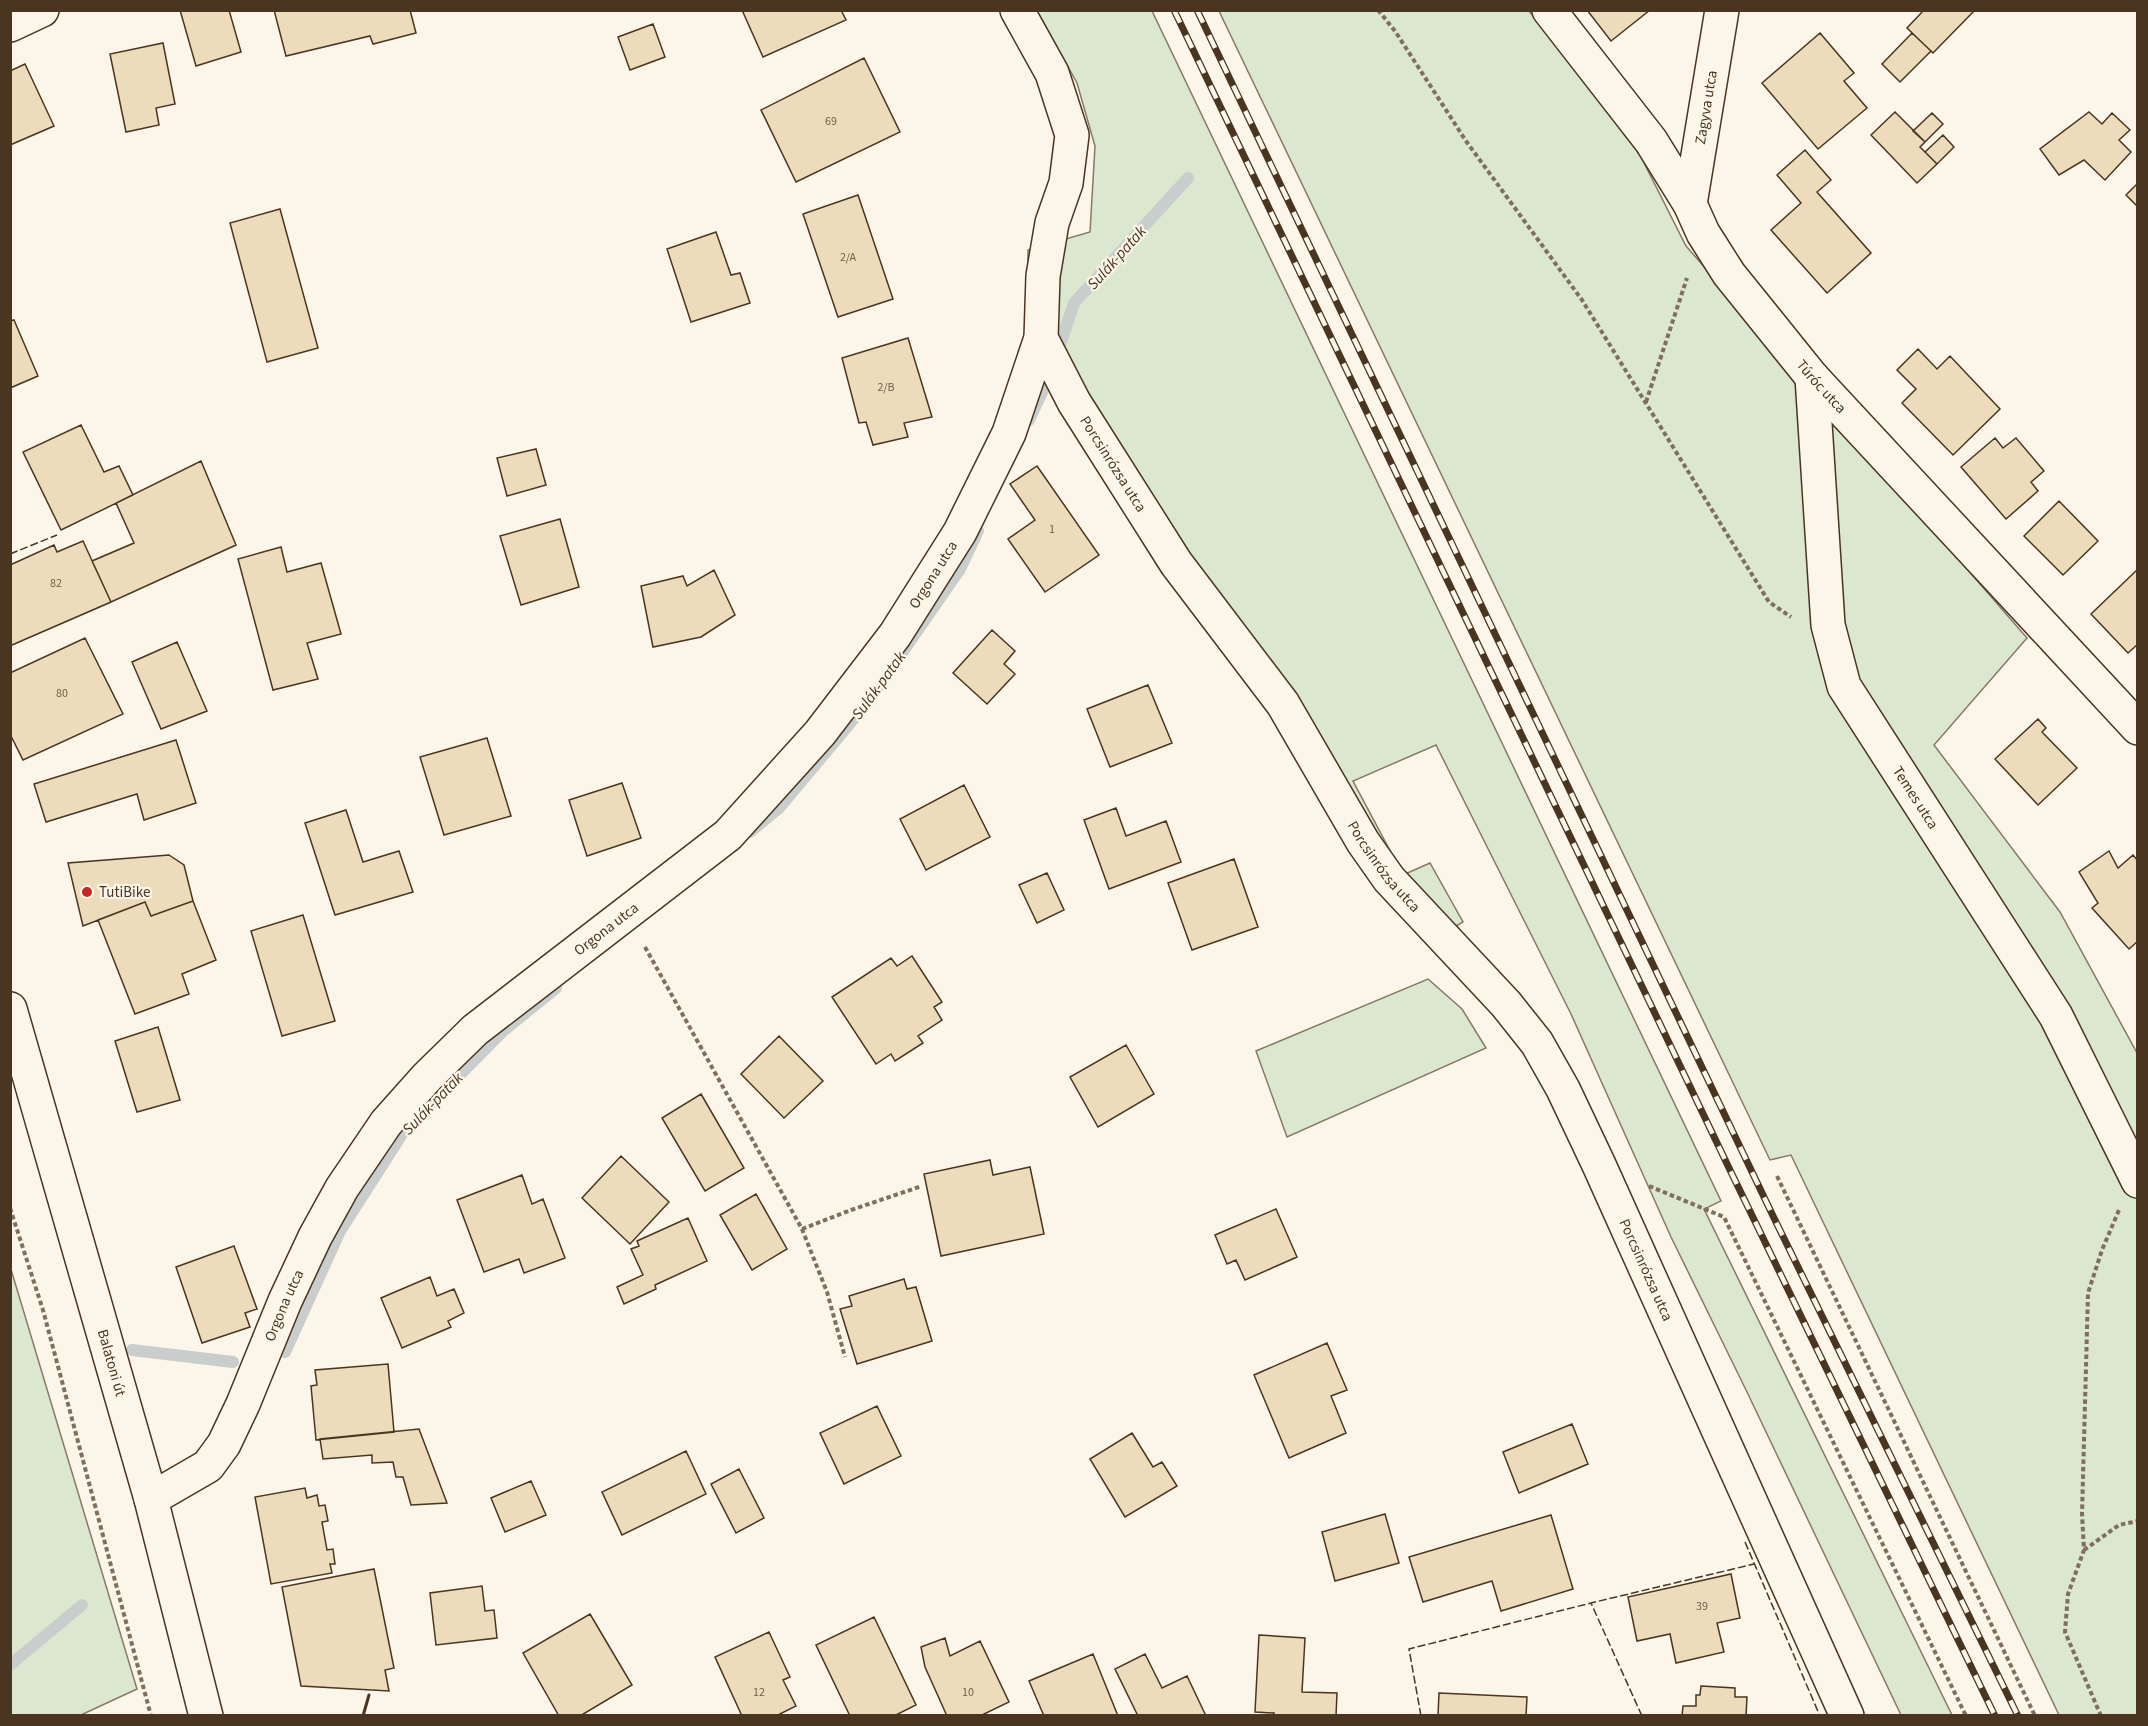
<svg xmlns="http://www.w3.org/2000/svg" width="2148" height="1726" font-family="'Source Sans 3',sans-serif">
	<rect width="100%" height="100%" fill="#fbf6e9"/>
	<path fill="#dce7d0" stroke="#887966" stroke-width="1.5" d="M1037,11H1152L1721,1201L1704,1209L1952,1715H1901L1747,1392L1671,1237L1571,1014L1436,745L1353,781L1403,875L1430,863L1463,922L1449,930L1383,859L1027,338L1028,250L1090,232L1095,146L1077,83Z
		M1219,11H1529L1640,155L1686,246L2027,638L1934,745L2060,912L2137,1053V1715H2059L1791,1155L1770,1160Z
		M1428,979L1462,1009L1486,1048L1287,1137L1256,1051Z
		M10,1266L137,1689L81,1715H11Z"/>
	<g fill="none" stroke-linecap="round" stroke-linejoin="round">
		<path stroke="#c9cecd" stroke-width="12" d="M1060,345L1074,303L1188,178
			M1029,420L1044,388
			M750,832L779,808L867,703L960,569L978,531
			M132,1350L233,1362
			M285,1352L340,1231L404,1131L503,1031L556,988
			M10,1665L82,1605"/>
	</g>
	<path fill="#ecdcbc" stroke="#4a3520" stroke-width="1.5" d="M180,10H229L241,52L196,66Z
		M274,10H410L416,33L373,44L370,36L286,56Z
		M742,10H841L846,20L763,57Z
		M1587,10H1650L1611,41Z
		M1924,10H1975L1933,53L1907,28Z
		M653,24L665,57L630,70L618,37Z
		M1820,33L1854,73L1844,81L1867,108L1818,149L1762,83Z
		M1912,33L1931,51L1900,82L1882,64Z
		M163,43L175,104L156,108L159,125L126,132L110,54Z
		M864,58L900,132L796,182L761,110Z
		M25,64L54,126L10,145V71Z
		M1895,112L1925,142L1920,147L1937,164L1917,183L1871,135Z
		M2089,112L2102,124L2112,113L2130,130L2119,140L2131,152L2105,180L2084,160L2059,175L2040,149Z
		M1932,113L1943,124L1925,142L1913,131Z
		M1943,135L1954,147L1937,164L1925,152Z
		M1805,150L1831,180L1817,192L1871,253L1827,293L1771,230L1801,203L1777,175Z
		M2138,183V207L2126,195Z
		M858,195L893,299L838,317L803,214Z
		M280,209L318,348L267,362L230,223Z
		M716,232L731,275L740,273L750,303L691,322L667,249Z
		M14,320L38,376L10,388V321Z
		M908,338L932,417L904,423L908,437L873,445L866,422L859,423L842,358Z
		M1918,349L1937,369L1950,356L2000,409L1953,455L1902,403L1916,389L1897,370Z
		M81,425L104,472L119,466L133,495L61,530L23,452Z
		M1995,438L2003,448L2016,438L2044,471L2031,482L2038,491L2006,519L1961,467Z
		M536,449L546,485L507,496L497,458Z
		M201,461L236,545L111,602L92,561L134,543L116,503Z
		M1037,466L1099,555L1045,592L1008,539L1035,520L1010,484Z
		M2059,501L2098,541L2063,575L2024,536Z
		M560,519L579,587L521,605L500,536Z
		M83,541L111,602L12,645L10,642V565L54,545L57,552Z
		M281,547L287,572L321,563L341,634L307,643L318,679L273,690L238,559Z
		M2138,569V644L2128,653L2091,614Z
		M714,570L735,615L701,637L653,647L641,586L683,576L687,586Z
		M992,630L1015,651L1004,664L1015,674L987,704L953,673Z
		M85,638L123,714L23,760L10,734V673Z
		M177,642L207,711L161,729L132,662Z
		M1148,685L1172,743L1110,767L1087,709Z
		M2038,719L2046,728L2042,732L2077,768L2038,805L1995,759Z
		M487,738L511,816L444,835L420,757Z
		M176,740L196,803L144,820L137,794L46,822L34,784Z
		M622,783L641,838L587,856L569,800Z
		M964,785L990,837L926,870L900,819Z
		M1116,808L1126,836L1166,821L1181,862L1109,889L1084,820Z
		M346,810L363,862L399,851L413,892L335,915L305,823Z
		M2109,851L2118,868L2133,855L2138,861V941L2129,949L2092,908L2098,903L2079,872Z
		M169,855L184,865L193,901L151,916L145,902L83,926L68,863Z
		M1234,859L1258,927L1192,950L1168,883Z
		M1047,873L1064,910L1037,923L1019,885Z
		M193,901L216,960L182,974L189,994L135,1014L98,920L145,902L151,916Z
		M303,915L335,1021L282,1036L251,931Z
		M912,956L942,1002L934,1007L942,1020L918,1036L923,1043L895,1061L891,1054L876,1064L832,997L891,958L897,966Z
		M158,1027L180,1100L137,1112L115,1041Z
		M779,1036L823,1081L784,1118L741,1074Z
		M1126,1045L1154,1094L1098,1127L1070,1077Z
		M701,1094L744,1168L705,1191L662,1118Z
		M621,1156L669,1202L630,1244L582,1198Z
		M990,1160L993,1175L1030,1167L1044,1234L941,1256L924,1174Z
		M522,1175L532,1204L543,1199L565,1258L524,1273L519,1259L484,1272L457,1200Z
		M756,1194L787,1249L752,1270L720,1215Z
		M1276,1209L1297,1257L1245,1280L1236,1260L1227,1264L1215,1235Z
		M688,1218L707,1261L655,1285L656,1289L624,1304L617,1287L643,1275L631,1249L639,1246L637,1241Z
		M234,1246L257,1309L245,1313L250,1327L202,1343L176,1267Z
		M430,1277L437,1296L454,1289L464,1313L448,1321L451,1327L402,1348L381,1298Z
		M904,1279L907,1289L916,1287L932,1341L857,1364L840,1309L852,1306L849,1296Z
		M1327,1343L1347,1390L1331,1396L1346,1433L1289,1458L1254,1375Z
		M388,1364L394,1432L316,1440L311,1386L317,1385L315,1370Z
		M877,1406L901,1456L844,1484L820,1433Z
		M1572,1424L1588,1464L1519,1493L1503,1452Z
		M419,1429L447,1503L411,1505L403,1477H396L393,1462L372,1463V1455L323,1459L320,1439Z
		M1132,1433L1153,1467L1162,1462L1177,1486L1125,1517L1090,1459Z
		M686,1451L706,1494L622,1535L602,1492Z
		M739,1469L764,1518L736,1533L711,1484Z
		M531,1481L546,1515L505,1532L491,1498Z
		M305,1488L307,1498L317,1495L319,1506L325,1505L328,1521L322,1522L327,1550L333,1549L335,1564H330L332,1573L271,1584L255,1497Z
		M1385,1514L1399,1563L1335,1581L1322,1532Z
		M1551,1515L1573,1589L1501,1611L1492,1581L1423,1602L1409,1557Z
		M374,1569L394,1668L385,1670L389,1691L301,1686L282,1587Z
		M1731,1574L1740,1618L1717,1623L1724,1652L1676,1663L1670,1634L1637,1641L1628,1597Z
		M482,1586L485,1611L494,1610L497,1638L436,1645L430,1593Z
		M590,1614L632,1685L580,1716H559L523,1653Z
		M874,1617L916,1705L894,1716H850L816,1645Z
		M769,1632L790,1677L783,1680L796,1706L776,1716H742L715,1657Z
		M1259,1635L1305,1638L1302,1692L1337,1693L1336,1716H1274V1713L1255,1712Z
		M945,1638L950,1656L980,1641L1009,1702L980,1716H947L925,1667L921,1647Z
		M1093,1654L1118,1716H1044L1029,1681Z
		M1145,1654L1162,1688L1187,1676L1206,1716H1138L1115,1669Z
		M1701,1686L1735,1688V1697H1747L1746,1716H1682L1683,1706H1696V1695H1700Z
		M1439,1693L1527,1697L1526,1716H1438Z"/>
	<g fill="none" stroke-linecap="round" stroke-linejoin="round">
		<defs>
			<g id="street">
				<path id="s1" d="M1017,10L1052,73L1072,135L1066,183L1052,223L1043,276L1041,338L1074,402L1176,563L1283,704L1363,842L1389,879L1506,1004L1537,1043L1563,1089L1599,1165L1847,1716"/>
				<path id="s2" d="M1549,10L1651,141L1690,204L1703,233L1729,274L1812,377L2138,728"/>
				<path d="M10,25L42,10"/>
				<path id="s3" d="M1690,204L1722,10"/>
				<path id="s4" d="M1812,377L1828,625L1844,686L2056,1016L2138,1181"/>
				<path id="s5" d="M151,1499L208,1466L224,1444L243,1404L285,1301L315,1237L342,1188L386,1123L427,1077L475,1030L728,835L820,733L895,635L960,532L1009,433L1041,338"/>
			</g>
			<g id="primary">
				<path id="s6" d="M10,1009L151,1499L206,1716"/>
			</g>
		</defs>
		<use href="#street" stroke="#4a3520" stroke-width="36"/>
		<use href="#primary" stroke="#4a3520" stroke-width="36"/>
		<path stroke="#7f6f5c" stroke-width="4" stroke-dasharray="4.5 3" stroke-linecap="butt" d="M1378,10L1395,31L1466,141L1582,300L1769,602L1791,617
			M1646,402L1687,278
			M645,947L802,1229L827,1292L845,1357
			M1777,1176L2035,1716
			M1649,1186L1724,1217L1966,1716
			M10,1208L43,1310L151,1716
			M802,1229L851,1210L922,1186
			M2084,1550L2119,1525L2138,1521
			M2101,1716L2065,1632L2068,1594L2084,1550L2082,1514L2088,1293L2102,1250L2119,1210"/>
		<use href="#street" stroke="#fbf6e9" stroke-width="33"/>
		<use href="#primary" stroke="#fbf6e9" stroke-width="33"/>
		<defs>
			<path id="rail" d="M1174,10L1730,1170L1995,1716
				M1197,10L1774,1218L2018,1716"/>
		</defs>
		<use href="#rail" stroke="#4a3520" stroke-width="7"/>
		<use href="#rail" stroke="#fbf6e9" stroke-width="4.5" stroke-dasharray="14" stroke-linecap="butt"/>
		<path stroke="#4a3520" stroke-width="1.5" stroke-dasharray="8 3" stroke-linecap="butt" d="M10,554L57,535
			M1745,1542L1820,1716
			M1421,1716L1409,1649L1591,1603
			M1642,1716L1591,1603L1754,1564"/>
		<path stroke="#4a3520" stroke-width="3" d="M363,1716L369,1695"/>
	</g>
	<circle fill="#c62828" stroke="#fbf6e9" stroke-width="2" cx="87" cy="892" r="6"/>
	<g text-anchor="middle" stroke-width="4.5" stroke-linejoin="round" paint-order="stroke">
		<g font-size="12" fill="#725f47">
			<text x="831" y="125">69</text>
			<text x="848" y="261">2/A</text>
			<text x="886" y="391">2/B</text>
			<text x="1052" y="533">1</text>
			<text x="56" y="587">82</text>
			<text x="62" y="697">80</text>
			<text x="1702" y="1610">39</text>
			<text x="759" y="1696">12</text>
			<text x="968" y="1696">10</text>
		</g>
		<g font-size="15" fill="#4a3520" stroke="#fbf6e9">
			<text dy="5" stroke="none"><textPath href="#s3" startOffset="98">Zagyva utca</textPath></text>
			<text dy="5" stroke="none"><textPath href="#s2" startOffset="466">Túróc utca</textPath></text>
			<text dy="5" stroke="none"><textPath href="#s1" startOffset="489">Porcsinrózsa utca</textPath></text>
			<text dy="5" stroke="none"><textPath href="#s5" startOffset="1234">Orgona utca</textPath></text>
			<text dy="5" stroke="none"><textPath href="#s4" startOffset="444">Temes utca</textPath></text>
			<text dy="5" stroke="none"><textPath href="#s1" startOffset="975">Porcsinrózsa utca</textPath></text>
			<text dy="5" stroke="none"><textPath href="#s5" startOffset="748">Orgona utca</textPath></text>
			<text dy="5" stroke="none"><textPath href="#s1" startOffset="1461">Porcsinrózsa utca</textPath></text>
			<text dy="5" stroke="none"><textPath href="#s5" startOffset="244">Orgona utca</textPath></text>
			<text dy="5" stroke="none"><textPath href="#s6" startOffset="368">Balatoni út</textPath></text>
		</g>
		<g font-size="15" fill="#4a3520" stroke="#fbf6e9" text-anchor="start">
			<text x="99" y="897">TutiBike</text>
		</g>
		<g font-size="16" font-style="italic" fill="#4a3520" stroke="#fbf6e9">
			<text transform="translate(1116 257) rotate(-48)" y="6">Sulák-patak</text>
			<text transform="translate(878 685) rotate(-54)" y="6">Sulák-patak</text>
			<text transform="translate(432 1103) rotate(-46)" y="6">Sulák-patak</text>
		</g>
	</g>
	<rect width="2148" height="1726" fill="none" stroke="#4a3520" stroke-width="24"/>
</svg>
